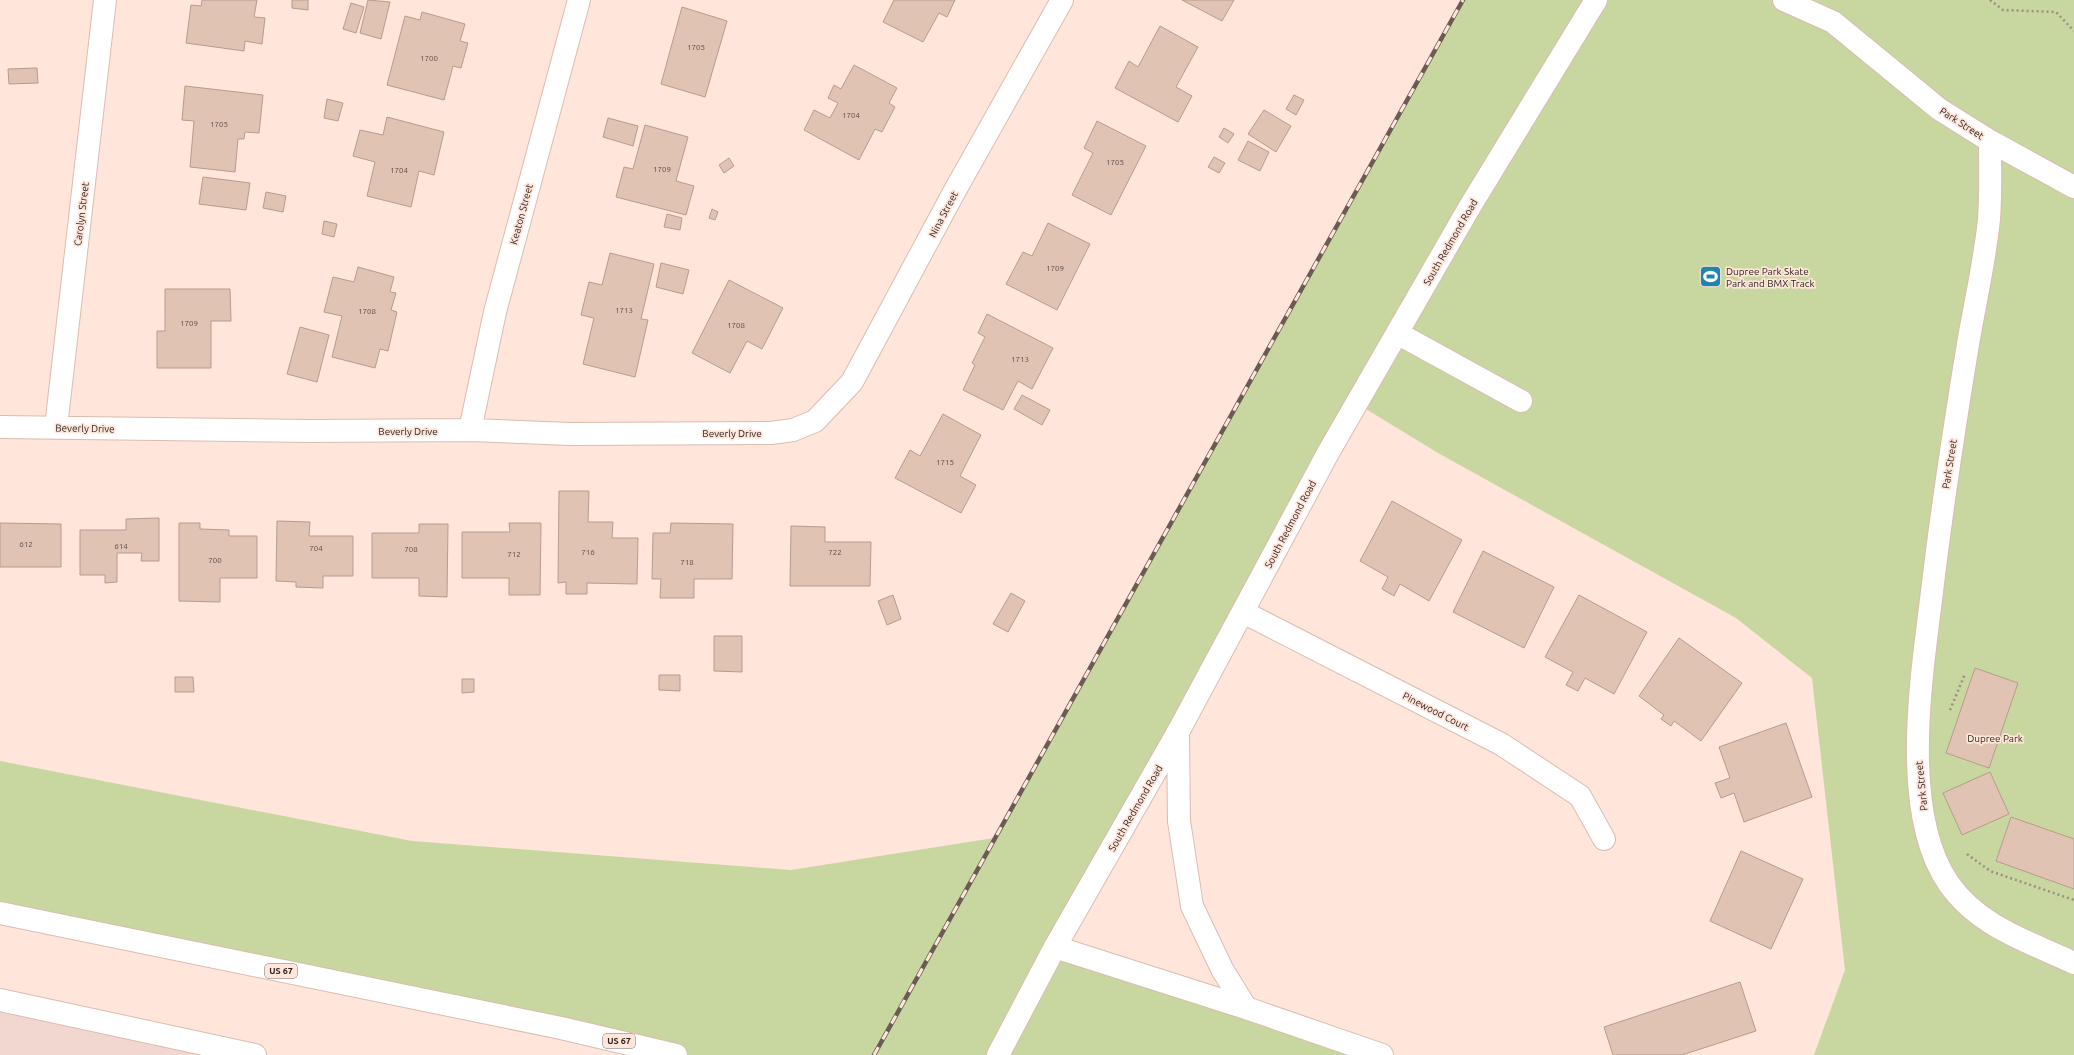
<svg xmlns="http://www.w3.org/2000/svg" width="2074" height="1055" font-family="Ubuntu,sans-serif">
	<rect width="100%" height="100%" fill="#ffe5da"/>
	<path fill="#f1d7d0" d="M0,1000L255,1055H0Z"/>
	<path fill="#c8d6a0" d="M1463,0H2074V1055H1814L1845,970L1812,678L1736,618L1438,453L1356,403L1055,947L1382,1055H676L0,913V761L412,841L791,870L994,838Z"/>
	<path fill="#e1c3b4" stroke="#b79b8c" d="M202,0H257L254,17L265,18L262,44L245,41L244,51L186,43L191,5L201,6Z
		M292,0H308V10L292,8Z
		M368,0L390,2L381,39L360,33Z
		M894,0H955L947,17L939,13L923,42L883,22Z
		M1182,0H1234L1222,21Z
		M351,3L364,7L356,33L343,29Z
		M682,7L727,21L705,97L661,84Z
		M422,12L465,24L460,41L468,43L461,68L453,66L444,100L387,85L405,16L420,20Z
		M1160,26L1198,47L1176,87L1192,96L1178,122L1115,88L1129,61L1138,67Z
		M854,65L897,88L889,103L895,107L882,132L875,129L859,160L804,130L814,110L830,118L838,103L828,98L834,85L841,89Z
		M37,68L38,83L9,84L8,69Z
		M185,86L263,95L259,133L245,132L244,139H238L235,172L190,167L194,121L182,120Z
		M1294,95L1304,100L1296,115L1286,109Z
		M327,99L343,103L338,121L324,118Z
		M1264,110L1291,126L1276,152L1248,134Z
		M387,117L444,132L434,175L419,171L411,207L367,196L375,162L353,156L360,130L383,135Z
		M608,118L638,126L633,146L603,137Z
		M1097,121L1146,146L1111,215L1072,195L1093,153L1084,148Z
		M645,125L688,137L676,181L694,186L686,215L616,197L624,167L633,169Z
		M1224,128L1234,134L1228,143L1219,137Z
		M1248,141L1269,152L1260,171L1238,160Z
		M1214,157L1225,163L1219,173L1208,167Z
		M729,158L734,166L724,173L719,165Z
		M203,177L250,183L246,210L199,204Z
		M266,192L286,196L283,212L263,208Z
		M712,209L718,212L715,220L709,218Z
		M667,214L682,218L680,230L664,227Z
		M324,221L337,224L334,237L322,234Z
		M1048,223L1090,244L1057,310L1006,284L1023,252L1032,256Z
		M610,253L654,264L641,319L648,320L635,377L583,364L594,318L581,315L589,282L602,285Z
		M661,263L689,270L683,294L656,287Z
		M358,267L394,277L390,292L396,293L391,310L397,312L388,351L380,349L375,368L332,357L342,316L324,312L333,277L354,282Z
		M729,280L783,308L762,349L747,341L730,373L692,353Z
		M165,289H230L231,321H211V368H157V331H165Z
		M987,314L1053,348L1032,389L1018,381L1003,410L963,390L975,365L972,363L985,337L978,333Z
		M300,327L329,335L317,382L287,374Z
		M1022,395L1050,410L1042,425L1014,409Z
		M943,414L981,435L960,476L976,485L961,513L895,478L910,450L920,456Z
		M559,491H589L588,522H613L612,538H638L637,584L587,583V594H566V582L558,583Z
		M1392,501L1462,540L1429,601L1400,584L1394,596L1382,589L1388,577L1360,561Z
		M159,518V561H141L142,553H117V582L105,583V575H80V530H126V519Z
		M277,521L310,522L309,536H353V576H323V588L296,587V582L276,581Z
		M0,523L61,524V567H0Z
		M179,523H200V529L229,530V536H257V578H220V602L179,601Z
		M509,523H541L540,595H509V578H462V532H510Z
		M671,523L733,524L732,579H694V598H660L661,579H652L653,533H670Z
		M419,524H448L447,597L419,596V578H372V533H419Z
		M791,526L825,527V542H871L870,586H790Z
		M1483,551L1554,587L1524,648L1453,612Z
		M1011,593L1025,601L1008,632L993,624Z
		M893,595L901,619L887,625L878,601Z
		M1579,595L1647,632L1614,694L1585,678L1578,691L1566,685L1573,672L1545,657Z
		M714,636H742V672L714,671Z
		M1679,638L1742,683L1701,741L1674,721L1671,726L1661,719L1664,715L1639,696Z
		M1975,668L2018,683L1989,768L1946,753Z
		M659,675H680V691L659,690Z
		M175,677H193L194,692H175Z
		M462,679H474V692L462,693Z
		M1786,723L1812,797L1744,822L1734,793L1721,798L1715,783L1730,778L1719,747Z
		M1990,772L2009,814L1962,835L1943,793Z
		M2011,817L2074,839V889L1996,861Z
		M1741,851L1803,879L1771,949L1710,921Z
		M1740,982L1756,1031L1682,1055H1613L1604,1027Z"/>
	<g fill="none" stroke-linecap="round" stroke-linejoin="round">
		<defs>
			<path id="minor" d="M1784,0L1833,22L1939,109L1990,141C1990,167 1991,193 1989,219C1985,260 1975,303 1968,344C1954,429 1941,514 1931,600C1921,680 1900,814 1949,884C1978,926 2029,942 2074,963
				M1990,141L2074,187
				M1397,333L1521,401
				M0,427L309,431L470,430L570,434L771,433L793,430L815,421L852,382L953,194L1062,0
				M56,427L105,0
				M470,430L495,312L579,0
				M1243,612L1501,744L1580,796L1604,839
				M998,1055L1055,947L1178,732L1328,453L1469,208L1596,0"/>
			<path id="highway" d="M1178,732L1179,821L1192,906L1222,969L1246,1008
				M0,913L561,1028L676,1055
				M1055,947L1246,1008L1382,1055
				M0,1000L255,1055"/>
		</defs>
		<use href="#minor" stroke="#dbbcaf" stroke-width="24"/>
		<use href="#highway" stroke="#dbbcaf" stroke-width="24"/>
		<path stroke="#a08c84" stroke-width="2.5" stroke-dasharray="2 3" stroke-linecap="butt" d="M1990,0L2003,10L2056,12L2074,31
			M1950,710L1965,674
			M1967,854L1990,871L2074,900"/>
		<use href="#minor" stroke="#fff" stroke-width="22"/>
		<use href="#highway" stroke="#fff" stroke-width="22"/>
		<defs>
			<path id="rail" d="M874,1055L1463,0"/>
		</defs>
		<use href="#rail" stroke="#6b5b55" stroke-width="4.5"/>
		<use href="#rail" stroke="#ffe5da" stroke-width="3" stroke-dasharray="9" stroke-linecap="butt"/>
	</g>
	<defs>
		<symbol id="stadium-square" viewBox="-11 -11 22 22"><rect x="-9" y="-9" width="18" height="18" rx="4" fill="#1f85af" stroke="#ffe5da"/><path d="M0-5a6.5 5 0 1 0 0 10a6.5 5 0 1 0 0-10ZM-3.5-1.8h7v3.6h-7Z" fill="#fff"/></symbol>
	</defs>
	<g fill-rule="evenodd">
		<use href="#stadium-square" x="1698" y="264" width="25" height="25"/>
	</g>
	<g text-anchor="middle" stroke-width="3.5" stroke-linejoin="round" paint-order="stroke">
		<g font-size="8" fill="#5c4c44">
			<text x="696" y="50">1705</text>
			<text x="429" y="61">1700</text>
			<text x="851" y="118">1704</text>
			<text x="219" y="127">1705</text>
			<text x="1115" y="165">1705</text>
			<text x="662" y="172">1709</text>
			<text x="399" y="173">1704</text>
			<text x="1055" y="271">1709</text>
			<text x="624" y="313">1713</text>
			<text x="367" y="314">1708</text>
			<text x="189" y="326">1709</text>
			<text x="736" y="328">1708</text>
			<text x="1020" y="362">1713</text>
			<text x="945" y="465">1715</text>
			<text x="26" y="547">612</text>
			<text x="121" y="549">614</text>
			<text x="316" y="551">704</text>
			<text x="411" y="552">708</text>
			<text x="588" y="555">716</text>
			<text x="835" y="555">722</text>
			<text x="514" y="557">712</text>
			<text x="215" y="563">700</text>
			<text x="687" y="565">718</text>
		</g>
		<g fill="#ffe5da" stroke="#6d5e57" stroke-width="1">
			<rect x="265" y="964" width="32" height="14" rx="3"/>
			<rect x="603" y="1034" width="32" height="14" rx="3"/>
		</g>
		<g font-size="9" font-weight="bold" fill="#2f241f">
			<text x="281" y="974">US 67</text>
			<text x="619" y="1044">US 67</text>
		</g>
		<g font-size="10" fill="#2f241f" stroke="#ffe5da">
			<text transform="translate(1962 123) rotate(33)" y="4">Park Street</text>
			<text transform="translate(81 214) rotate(-83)" y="4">Carolyn Street</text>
			<text transform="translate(521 214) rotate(-75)" y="4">Keaton Street</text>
			<text transform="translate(943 214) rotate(-62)" y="4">Nina Street</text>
			<text transform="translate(1450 242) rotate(-60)" y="4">South Redmond Road</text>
			<text transform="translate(85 428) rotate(1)" y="4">Beverly Drive</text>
			<text x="408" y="435">Beverly Drive</text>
			<text x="732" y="437">Beverly Drive</text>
			<text transform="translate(1949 464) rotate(-81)" y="4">Park Street</text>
			<text transform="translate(1290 524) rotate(-62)" y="4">South Redmond Road</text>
			<text transform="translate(1436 711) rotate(27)" y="4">Pinewood Court</text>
			<text transform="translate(1921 786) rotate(-96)" y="4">Park Street</text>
			<text transform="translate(1135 808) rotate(-60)" y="4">South Redmond Road</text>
		</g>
		<g font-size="10" fill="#2f241f" stroke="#ffe5da" text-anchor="start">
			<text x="1726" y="275">Dupree Park Skate<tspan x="1726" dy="12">Park and BMX Track</tspan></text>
		</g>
		<g font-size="10" fill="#2b3210" stroke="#ffe5da">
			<text x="1995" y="742">Dupree Park</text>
		</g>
	</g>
</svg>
